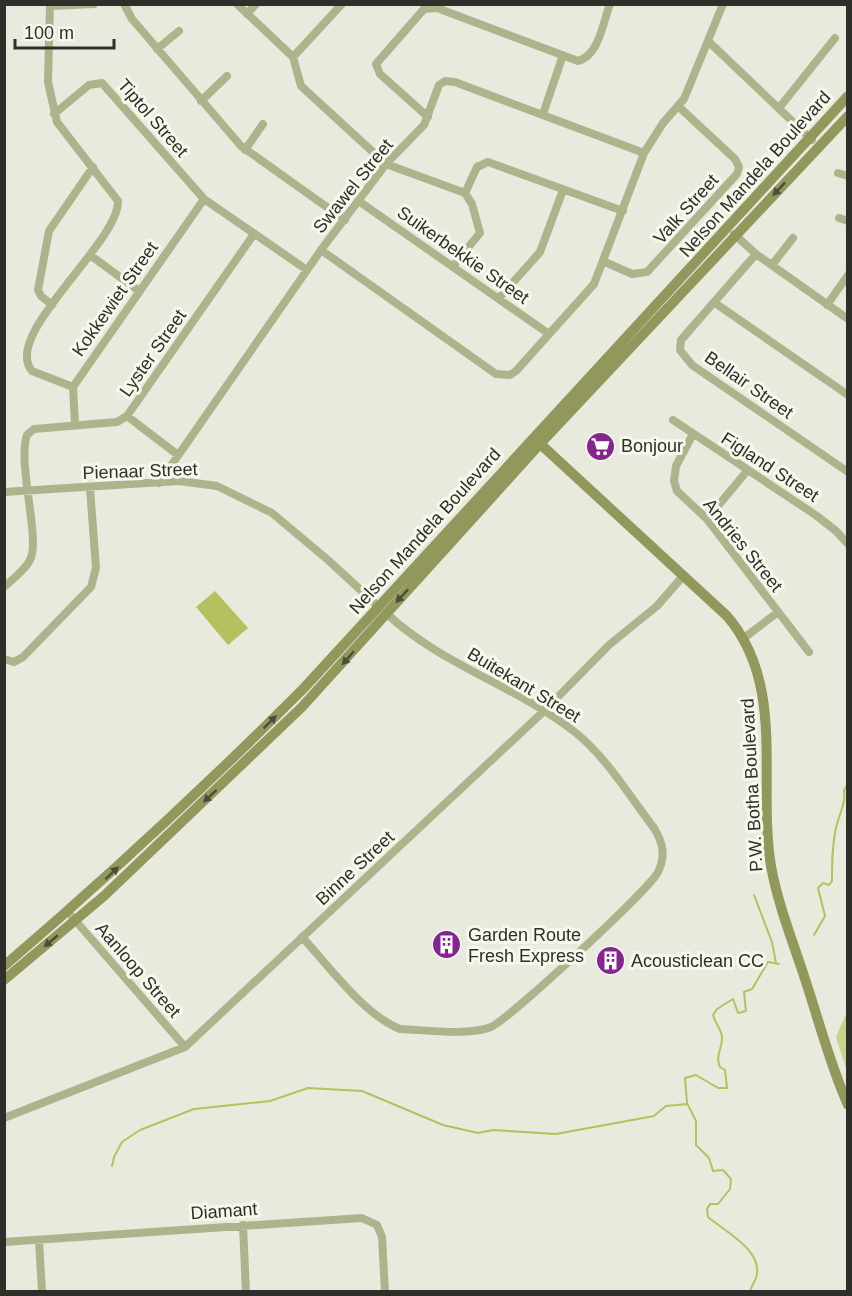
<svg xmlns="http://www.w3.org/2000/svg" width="852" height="1296" font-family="Helvetica,sans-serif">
	<rect width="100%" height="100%" fill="#e8eade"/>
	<path fill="#c9d18d" d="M847,1012V1071L836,1037Z"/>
	<path fill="#b7c05f" d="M215,591L248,628L228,645L196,607Z"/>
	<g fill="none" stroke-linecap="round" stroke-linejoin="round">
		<path stroke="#b7c05f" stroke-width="2" d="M754,895L772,942L776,963
			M814,935L825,916L818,888L823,883L829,885L832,881C832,863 832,846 836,828C839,814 846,804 844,790L848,784
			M112,1166L114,1157L122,1142L140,1130L194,1109L270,1101L308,1088L362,1091L443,1125L478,1133L493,1130L556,1134L654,1116L666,1106L687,1104
			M750,1292C751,1287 754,1283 756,1278C765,1251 724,1231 708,1217L707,1209L710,1204H718L730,1189L731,1179L723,1170L713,1171L709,1158L696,1145V1121L687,1103L685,1078L696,1075L718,1088H727L725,1070L720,1067C715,1056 722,1049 722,1038C722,1029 715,1024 713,1015L717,1009L733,999L738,1013L746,1011L744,992L752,989L768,962L779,964"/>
		<path stroke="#aeb38b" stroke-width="8" d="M50,4L48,82L57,122L118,201C119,243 1,335 32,371L73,387
			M124,4L132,19L241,146L345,220
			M237,4L293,57L301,86L386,164L465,193L472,204L480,233L453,266
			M50,6L94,4
			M247,14L256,4
			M709,42L812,140
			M157,49L179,31
			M293,57L342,4
			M201,101L227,76
			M779,108L835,38
			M54,114L89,85L102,83L204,199L307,270
			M543,114L563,55
			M428,117L380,74L376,64L424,9L437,8L578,61C599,56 603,22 610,4
			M245,150L263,124
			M838,173L848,176
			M465,193L477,167L488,162L623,211
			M360,202L549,334
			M839,218L848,221
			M734,234L756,254L848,319
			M321,250L496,374L510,375L516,371L594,284L644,153L663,123L684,99L723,4
			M756,254L681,340L680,350L692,365L848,472
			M90,255L139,291
			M605,262L632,274L647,272L737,174L739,167L735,159L678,106
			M772,265L793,238
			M499,298L540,252L563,190
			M715,303L848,395
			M52,305L41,296L38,290L49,231L93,167
			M827,305L848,275
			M127,416L178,455
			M673,420L817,516L836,531L848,544
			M75,424L73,387L204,199
			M693,434L676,466L674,481L677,491L707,519L809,652
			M159,483L321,250L386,164L424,125L439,85L445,81L455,82L644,153
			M4,492L179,481L217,486L272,513L328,560L379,607
			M707,519L747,471
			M4,587C13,579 25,570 30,560C41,540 17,464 27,435L34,429L117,422L127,416L254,234
			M744,638L778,612
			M4,659L14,662L23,657L91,587L96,568L90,488
			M68,912L185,1047
			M302,937C329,966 364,1015 400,1029C425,1030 469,1036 491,1027C509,1019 650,889 658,872C666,856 663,843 654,828C630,797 607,758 576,733C517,686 441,665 386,613
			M4,1118L185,1047L544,711L609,645L657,606L684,575
			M243,1225L246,1292
			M39,1240L42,1292
			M4,1242L362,1218L377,1225L382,1237L385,1292"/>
		<path stroke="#92985b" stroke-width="10" d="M536,440L727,616C787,686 757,782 771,866C778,905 793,942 805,979C819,1021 830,1065 848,1105
			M4,966C108,877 207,785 304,688L848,96
			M4,980L104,896L302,707L540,444L848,116"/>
	</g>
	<defs><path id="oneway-solid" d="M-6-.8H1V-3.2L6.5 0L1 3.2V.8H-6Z" transform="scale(1.5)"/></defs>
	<g fill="#4c4e39">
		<use href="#oneway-solid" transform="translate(779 189) rotate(133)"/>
		<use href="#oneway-solid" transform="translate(402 596) rotate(133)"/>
		<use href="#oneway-solid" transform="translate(348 658) rotate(131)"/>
		<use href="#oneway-solid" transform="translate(270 722) rotate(-45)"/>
		<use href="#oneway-solid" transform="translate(210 796) rotate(137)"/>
		<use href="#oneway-solid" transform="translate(112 873) rotate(-43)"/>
		<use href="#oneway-solid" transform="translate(51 941) rotate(140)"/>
	</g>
	<defs>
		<symbol id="supermarket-disc" viewBox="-11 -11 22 22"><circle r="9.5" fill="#85258f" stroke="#f6f8eb"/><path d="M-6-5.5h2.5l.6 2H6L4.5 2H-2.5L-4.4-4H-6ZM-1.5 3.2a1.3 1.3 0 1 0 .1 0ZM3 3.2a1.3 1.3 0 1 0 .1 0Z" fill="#fff"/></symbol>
		<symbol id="building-disc" viewBox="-11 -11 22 22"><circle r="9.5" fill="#85258f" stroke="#f6f8eb"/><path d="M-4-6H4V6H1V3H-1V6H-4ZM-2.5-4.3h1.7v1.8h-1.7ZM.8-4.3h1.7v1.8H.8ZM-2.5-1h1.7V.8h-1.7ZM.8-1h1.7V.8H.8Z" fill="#fff"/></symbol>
	</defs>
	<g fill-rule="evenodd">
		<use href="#supermarket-disc" x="584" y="430" width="33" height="33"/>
		<use href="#building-disc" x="430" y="928" width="33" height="33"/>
		<use href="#building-disc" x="594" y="944" width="33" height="33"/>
	</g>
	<g text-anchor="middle" stroke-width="6" stroke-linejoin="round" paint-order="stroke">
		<g font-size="18" fill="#2e2f2a" stroke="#f6f8eb">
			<text transform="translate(153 118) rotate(49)" y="6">Tiptol Street</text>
			<text transform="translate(755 174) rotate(-48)" y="6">Nelson Mandela Boulevard</text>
			<text transform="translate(353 186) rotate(-51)" y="6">Swawel Street</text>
			<text transform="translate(686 209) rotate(-48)" y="6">Valk Street</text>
			<text transform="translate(463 255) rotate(35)" y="6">Suikerbekkie Street</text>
			<text transform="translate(115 299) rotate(-55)" y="6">Kokkewiet Street</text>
			<text transform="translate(153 353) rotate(-55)" y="6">Lyster Street</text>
			<text transform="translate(749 385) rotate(35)" y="6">Bellair Street</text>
			<text transform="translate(770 467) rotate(33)" y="6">Figland Street</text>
			<text transform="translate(140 471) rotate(-2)" y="6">Pienaar Street</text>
			<text transform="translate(425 531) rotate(-48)" y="6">Nelson Mandela Boulevard</text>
			<text transform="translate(743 545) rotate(51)" y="6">Andries Street</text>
			<text transform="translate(524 685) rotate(31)" y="6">Buitekant Street</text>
			<text transform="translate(752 785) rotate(-93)" y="6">P.W. Botha Boulevard</text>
			<text transform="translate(355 868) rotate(-43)" y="6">Binne Street</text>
			<text transform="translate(138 970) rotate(49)" y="6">Aanloop Street</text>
			<text transform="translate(224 1211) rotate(-4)" y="6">Diamant</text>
		</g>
		<g font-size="18" fill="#2e2f2a" stroke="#f6f8eb" text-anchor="start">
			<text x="621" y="452">Bonjour</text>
			<text x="468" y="941">Garden Route<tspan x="468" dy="21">Fresh Express</tspan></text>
			<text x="631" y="967">Acousticlean CC</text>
		</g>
	</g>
	<rect width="852" height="1296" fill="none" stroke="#2e2f2a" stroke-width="12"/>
	<path d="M15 39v9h99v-9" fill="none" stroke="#2e2f2a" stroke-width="3"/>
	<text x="24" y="39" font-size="18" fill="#2e2f2a" stroke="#f6f8eb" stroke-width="4.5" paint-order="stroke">100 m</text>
</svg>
